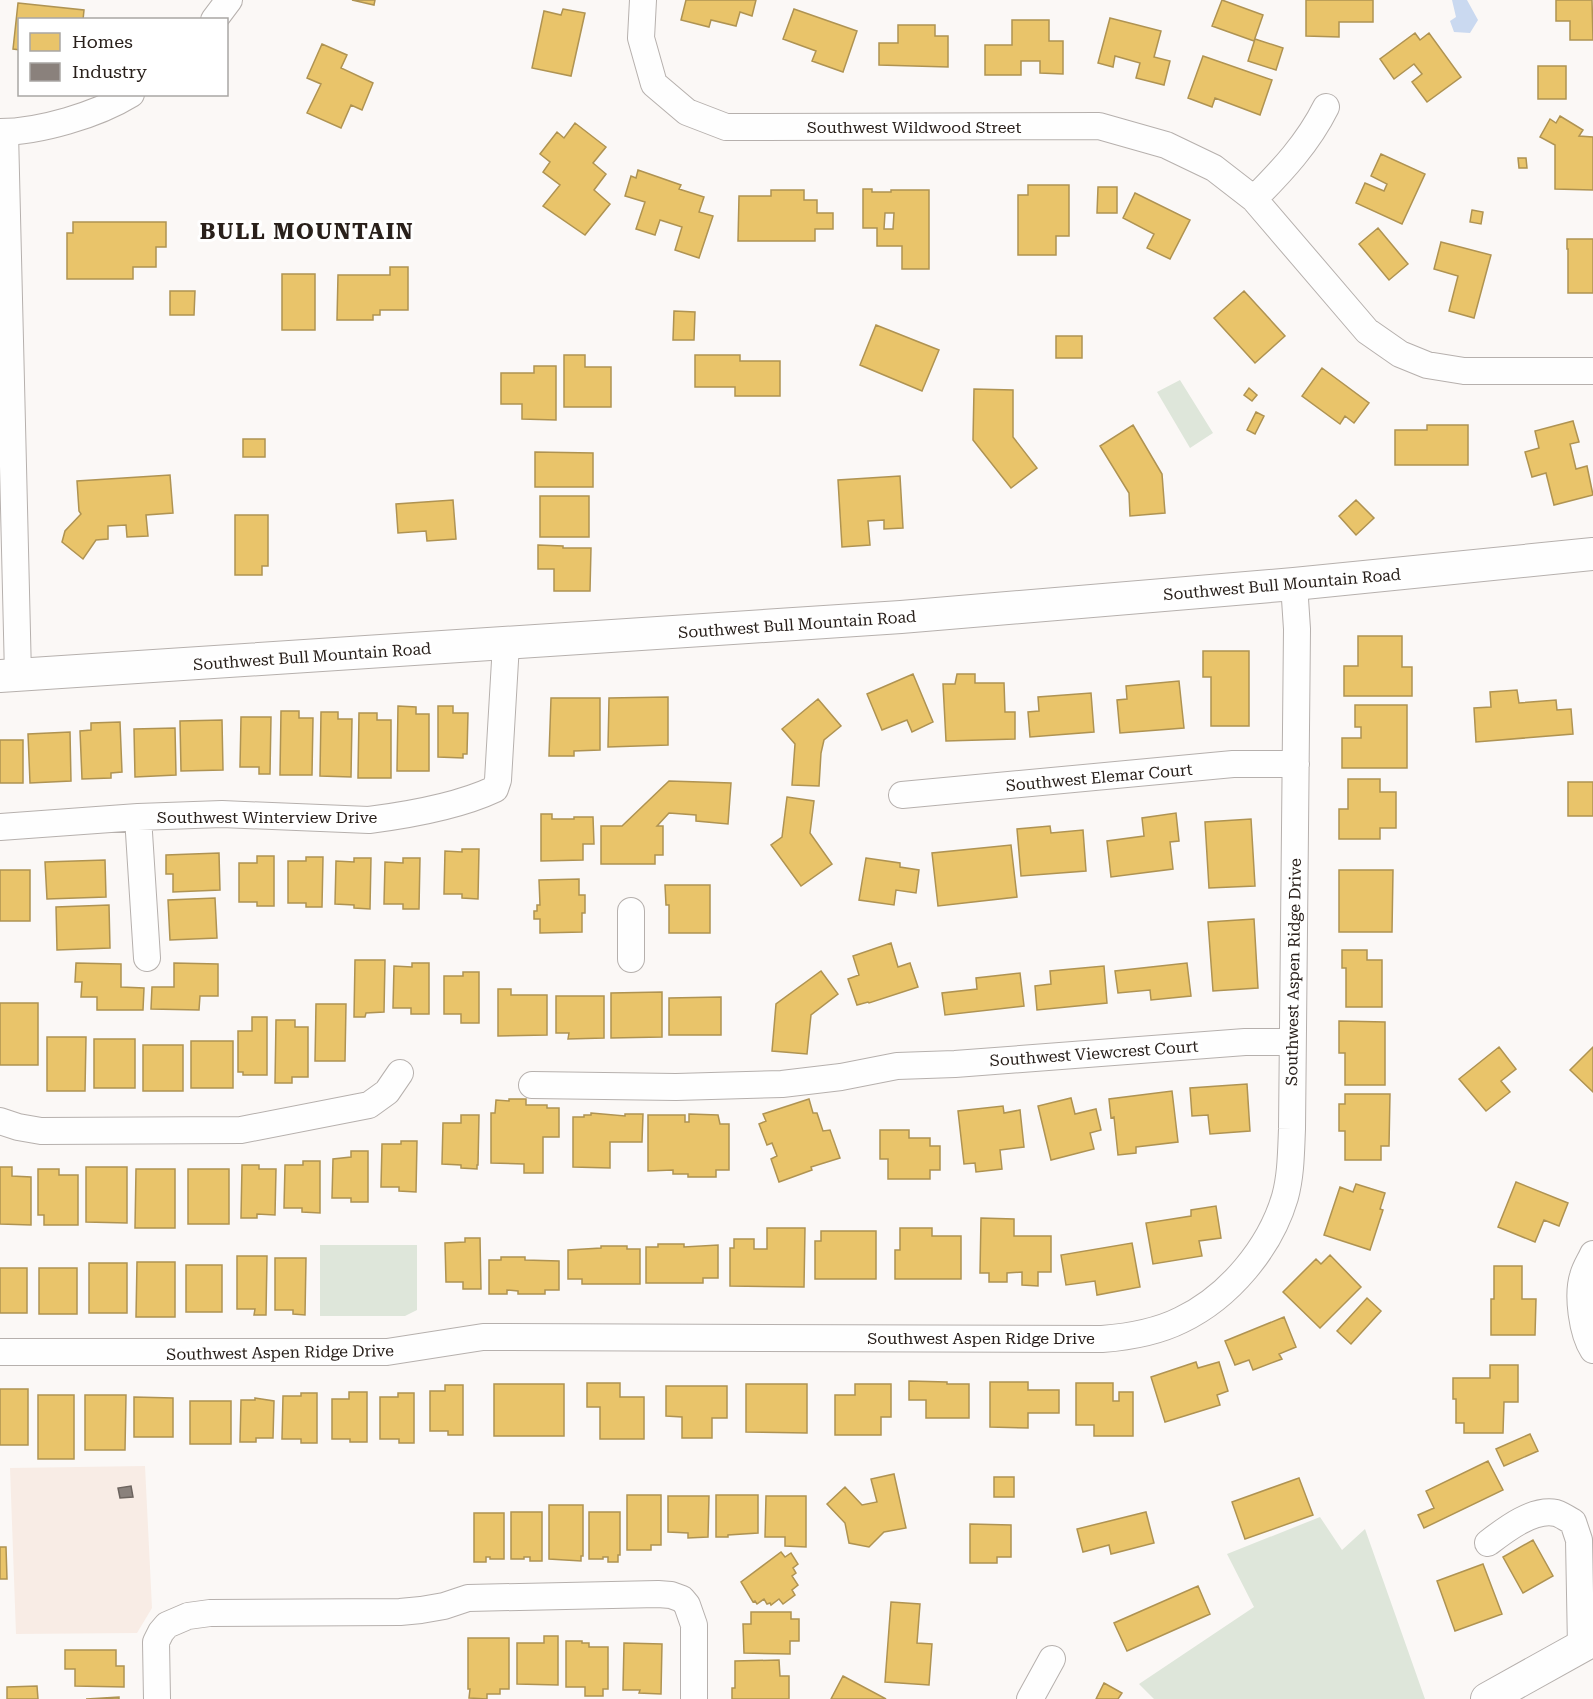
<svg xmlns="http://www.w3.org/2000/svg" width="1593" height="1699" font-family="'Roboto Serif',serif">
	<rect width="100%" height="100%" fill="#fbf8f6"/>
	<path fill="#f8ece5" d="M145,1466L152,1608L137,1633L16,1634L10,1468Z"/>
	<path fill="#dee6da" d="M1180,380L1213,433L1190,448L1157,392Z
		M320,1245H417V1310L405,1316H320Z
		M1320,1517L1342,1550L1365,1529L1425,1699H1154L1139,1684L1254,1607L1227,1554Z"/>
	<path fill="#cad9f0" d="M1452,0H1467L1478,20L1470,33L1454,32L1450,21L1456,17Z"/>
	<path fill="#e9c46a" stroke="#af9352" stroke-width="1.5" fill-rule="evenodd" d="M352,0H375L374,5Z
		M686,0H756L752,16L740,12L736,26L711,20L709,27L681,20Z
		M1222,0L1263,15L1254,41L1212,26Z
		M1306,0H1373V22H1339V37L1306,36Z
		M1556,0H1592L1593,40H1570V21H1556Z
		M18,3L84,10L83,20H20V50L13,49Z
		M563,9L585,13L571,76L532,68L544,11L561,15Z
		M794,9L857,31L843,72L812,61L816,51L783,39Z
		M1110,18L1161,31L1154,57L1170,61L1164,85L1136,78L1140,63L1115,56L1113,67L1098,63Z
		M1012,20H1049V41H1063V74L1040,73V61H1021V75H985V45H1012Z
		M898,25H935V36H948V67L879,65V43H898Z
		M1415,33L1420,40L1429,33L1461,77L1427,102L1412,82L1422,74L1414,64L1394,79L1380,59Z
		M1255,39L1283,48L1276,70L1248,61Z
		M322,44L347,55L341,68L373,83L362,110L351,105L341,128L307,113L321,84L307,78Z
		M1203,56L1272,80L1260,115L1215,98L1212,107L1188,98Z
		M1538,66H1566V99H1538Z
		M1560,116L1583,130L1579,136L1593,137V190L1555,189V145L1540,137L1550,119L1556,123Z
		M575,123L606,147L593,163L606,174L594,190L610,204L585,235L543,206L560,185L543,172L550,162L540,154L557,132L564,138Z
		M1381,154L1425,174L1402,224L1356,203L1365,183L1384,191L1387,184L1371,176Z
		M1518,158H1526L1527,168H1519Z
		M638,170L681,185L679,189L704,197L699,212L713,216L699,258L675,250L682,227L660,220L655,235L636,229L645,202L625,196L631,176L636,178Z
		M1028,185H1069V236H1056V255H1018V195H1028Z
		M1098,187H1117V213H1097Z
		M863,189H872V192H891V190H929V269H902V246H877V228H863ZM885,213H894L893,229H884Z
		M771,190H804V200H817V213H833V229H815V241H738L739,196H771Z
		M1135,193L1190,220L1170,259L1147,248L1154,234L1123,218Z
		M1472,210L1483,212L1481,224L1470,222Z
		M73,222H166V247H156V267H133V279H67V233H73Z
		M1378,228L1408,264L1389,280L1359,244Z
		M1567,239H1593V293H1568V249H1567Z
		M1441,242L1491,255L1474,318L1449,311L1458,276L1434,269Z
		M390,267H408V310H380V315H373V320H337L338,275H390Z
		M282,274H315V330H282Z
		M170,291H195L194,315H170Z
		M1244,291L1285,336L1255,363L1214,318Z
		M674,311L695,312L694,340H673Z
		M876,325L939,350L922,391L860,365Z
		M1056,336H1082V358H1056Z
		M564,355H585V367H611V407H564Z
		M695,355H740V361H780V396H735V387H695Z
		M534,366H556V420L522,419V404H501V373H534Z
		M1322,368L1369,403L1354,423L1345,416L1340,424L1302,396Z
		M1249,388L1257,395L1252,401L1244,395Z
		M974,389L1013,390V437L1037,468L1011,488L973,440Z
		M1256,412L1264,416L1255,434L1247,430Z
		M1573,421L1579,442L1570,444L1576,469L1587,466L1593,495L1554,505L1546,473L1532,477L1525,452L1539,448L1535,431Z
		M1133,425L1162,474L1165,513L1130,516L1129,493L1100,446Z
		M1427,425H1468V465H1395V430H1427Z
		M243,439H265V457H243Z
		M535,452L593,453V487H535Z
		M170,475L173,513L146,515L148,536L127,537L126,525L108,526V539L96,540L83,559L62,542L65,531L81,514L79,511L77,481Z
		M900,476L903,528L884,529V520L868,521L870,545L842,547L838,480Z
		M540,496H589V537H540Z
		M453,500L456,539L427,541L426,531L398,533L396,504Z
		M1356,500L1374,518L1356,535L1339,516Z
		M235,515H268V566H262V575H235Z
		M538,545L563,546V548H591L590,591H554V569H538Z
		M1358,636H1402V667H1412V696H1344V666H1358Z
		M1203,651H1249V726H1211V677H1203Z
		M913,674L933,722L912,732L907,720L882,730L867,694Z
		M957,674H975V683H1004L1005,712H1015V739L946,741L943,684H955Z
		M1179,681L1184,728L1120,733L1117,700L1127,699L1126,686Z
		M1517,690L1519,703L1556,700L1557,710L1571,709L1573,734L1476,742L1474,708L1491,707L1490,692Z
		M1091,693L1094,732L1030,737L1028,712L1039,711L1038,697Z
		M668,697V745L608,747L609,698Z
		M551,698H600V750L574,751V756H549Z
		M818,699L841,726L824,740L821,753L819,786L792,785L795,744L782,729Z
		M1355,705H1407V768H1342V738H1361V727H1355Z
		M398,706L416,707V714H429V771H397Z
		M438,706H453V713H468L467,754H463V758L438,757Z
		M281,711H299V718H313L312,775H280Z
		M321,712H338V719H352L351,777L320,776Z
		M359,713H377V720H391V778H358Z
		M241,717H271L270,774H259V767H240Z
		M222,720L223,770L181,771L180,721Z
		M120,722L122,772L111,773V778L82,779L80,731L91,730V723Z
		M175,728L176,775L135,777L134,729Z
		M70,732L71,781L30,783L28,734Z
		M0,740H23V783H0Z
		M1348,779H1380V792H1396V828H1380V839H1339V809H1348Z
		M669,781L731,783L728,824L696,821V815L669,813L657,826H663V855H655V864H601V826H622Z
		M1568,782H1593V816H1568Z
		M787,797L814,801L810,833L832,864L801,886L771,845L782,837Z
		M1176,813L1179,841L1170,842L1173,869L1111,877L1107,841L1144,836L1142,818Z
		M541,814H552V819H574V817H593L594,844H583V860L541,861Z
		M1251,819L1255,886L1209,888L1205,822Z
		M1050,826L1051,833L1083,830L1086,871L1021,876L1017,829Z
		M1011,845L1017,897L938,906L932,853Z
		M462,849H479L478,899L462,898V894H444L445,851L462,852Z
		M219,853L220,890L173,892V874H166V855Z
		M257,856H274V906H257V902H239V863H257Z
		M306,857H323L322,907H306V903H288V861H306Z
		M354,858H371L370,909L354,908V905L335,904L336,861L354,862Z
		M403,858H420L419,909H403V904H384L385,862L403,863Z
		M866,858L900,863V867L919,870L916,893L896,890L894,905L859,900Z
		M105,860L106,897L47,899L45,862Z
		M0,870H30V921H0Z
		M1339,870H1393L1392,932H1339Z
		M579,879V895H585V913H582V932L540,933V919H534V911H537V905H540L539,880Z
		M665,885H710V933H669V905H666Z
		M215,898L217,938L170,940L168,900Z
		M109,905L110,948L57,950L56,907Z
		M1254,919L1258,988L1213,991L1208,922Z
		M891,943L898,967L910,963L918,987L869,1003L868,1002L857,1005L848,979L859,975L853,956Z
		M1342,950H1367V960H1382V1007H1346V968H1342Z
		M355,960H385L384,1012L366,1013L365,1017H354Z
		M76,963L121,964V987L144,988L143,1010H97V997H81L82,982H75Z
		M174,963L218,964V996H200L199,1010L151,1009L152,987H174Z
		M412,963H429V1014H411V1008H393L394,966L412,967Z
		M1187,963L1191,996L1151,1000L1150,990L1118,993L1115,971Z
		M1104,966L1107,1003L1037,1010L1035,986L1051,984L1050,971Z
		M821,971L838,994L811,1015L807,1054L772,1051L776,1004Z
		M463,972H479V1023H461V1014H444V976H463Z
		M1020,973L1024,1006L945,1015L942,993L977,989L976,978Z
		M498,989H511V995H547V1035L498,1036Z
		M662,992V1037L611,1038V993Z
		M556,996H604V1038L568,1039L569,1033H556Z
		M721,997V1035H669V998Z
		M0,1003H38V1065H0Z
		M316,1004H346L345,1061H315Z
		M252,1017H267V1075H243V1072H238V1031H252Z
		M276,1020H295V1027H308V1077H292V1083H275Z
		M1339,1021L1385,1022V1085H1345V1053H1339Z
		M47,1037H86L85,1091H47Z
		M94,1039H135V1088H94Z
		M191,1041H233V1088H191Z
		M143,1045H183V1091H143Z
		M1499,1047L1516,1069L1501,1081L1510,1092L1486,1111L1459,1079Z
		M1593,1047V1092L1570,1070Z
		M1247,1084L1250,1131L1210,1134L1208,1115L1192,1116L1190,1088Z
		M1172,1091L1178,1142L1136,1147V1153L1118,1155L1114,1117L1111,1118L1109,1099Z
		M1345,1094H1390L1389,1146H1381V1160H1345V1131H1339V1104H1345Z
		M1071,1098L1075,1114L1096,1109L1101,1130L1090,1133L1094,1149L1051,1160L1038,1106Z
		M509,1099H526V1105H547V1108H559V1137H543V1173H524V1164L491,1163V1113H495L496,1100L509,1101Z
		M809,1099L813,1113H817L823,1131L830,1130L840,1158L811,1167L812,1170L779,1182L771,1159L777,1156L772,1143L767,1145L759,1124L766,1121L763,1114Z
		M1003,1106L1004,1113L1020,1110L1024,1147L1000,1150L1002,1169L976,1172L975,1163L964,1164L958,1111Z
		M591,1113L625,1116V1114H643L642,1142H610V1168L573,1167V1117H584V1115H591Z
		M689,1114L718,1115L720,1124H729V1170H716V1177H688V1174H673V1170L648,1171V1115H685V1122H689Z
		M461,1115H479L478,1165H477V1169L461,1168V1165L442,1164L443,1123H461Z
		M880,1130H909V1138H930V1146H940V1170H930V1179H888V1159H880Z
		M401,1141H417L416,1192L399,1191V1187H381L382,1144H401Z
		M351,1151H368V1202H351V1198H332L333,1159L351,1157Z
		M303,1161H320V1213L302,1212V1208H284L285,1165H303Z
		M242,1165H259V1169H276L275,1215L257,1214V1218H241Z
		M0,1167H12V1176L31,1177V1225L0,1224Z
		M86,1167H127V1223L86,1222Z
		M38,1169H59V1175H78V1225H44V1215H38Z
		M136,1169H175V1228H135Z
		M188,1169H229V1224H188Z
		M1516,1182L1568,1203L1559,1226L1544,1220L1535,1242L1498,1227Z
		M1356,1184L1385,1193L1380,1209L1383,1210L1370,1250L1324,1235L1340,1187L1353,1192Z
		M1216,1206L1221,1238L1199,1241L1202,1256L1153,1264L1146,1223L1191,1216V1210Z
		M981,1218L1014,1219V1236H1051V1272H1038V1286L1022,1285V1272L1007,1273V1282H989V1273H980Z
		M767,1228H805L804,1287L730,1286V1248H734V1239H754V1249H767Z
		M900,1228H932V1236H961V1279H895V1250H900Z
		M821,1231H876V1279H815V1241H821Z
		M465,1238H480L481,1289H463V1282H446L445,1243L465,1242Z
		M1132,1243L1140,1287L1097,1295L1095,1281L1066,1285L1061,1255Z
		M658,1244H684V1247L718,1245V1278H703V1283H646V1247H658Z
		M601,1246H627V1249H640V1284H582V1279H568V1250L601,1248Z
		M1330,1255L1361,1287L1320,1328L1283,1292L1316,1259L1321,1264Z
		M237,1256H267L266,1315H254L255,1309H237Z
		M501,1257H525V1260L559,1261V1290H545V1294H518V1291L507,1290V1294H489V1260H501Z
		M275,1258H306L305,1315L293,1314V1310H275Z
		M137,1262H175V1317H136Z
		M89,1263H127V1313H89Z
		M186,1265H222V1312H186Z
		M1494,1266H1522V1299H1536L1535,1335H1491V1299H1494Z
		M0,1268H27V1313H0Z
		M39,1268H77V1314H39Z
		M1367,1298L1381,1311L1351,1344L1337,1331Z
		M1284,1317L1296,1347L1279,1354L1282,1359L1253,1370L1249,1360L1235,1365L1225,1341Z
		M1196,1362L1198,1368L1219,1362L1228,1391L1217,1395L1220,1405L1165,1422L1151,1377Z
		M1490,1365H1518V1402H1504L1503,1433H1464V1423H1456V1399H1453V1378H1490Z
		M909,1381L947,1382V1384H969V1418H926V1400H909Z
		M990,1382H1028V1390H1059V1413H1028V1428L990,1427Z
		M587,1383H620V1397H644V1439H600V1407H587Z
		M1076,1383H1113V1401H1119V1392H1133V1436H1094V1425H1076Z
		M494,1384H564V1436H494Z
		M746,1384H807V1433L746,1432Z
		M855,1384H891V1417H881V1435H835V1395H855Z
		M445,1385H463V1435H448V1431H430V1391H445Z
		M666,1386H727V1418H712V1438H682V1417L666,1416Z
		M0,1389H28V1445H0Z
		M349,1392H367V1442H350V1439H332V1399H349Z
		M301,1393H317V1443H301V1439H282L283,1396H301Z
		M398,1393H414V1443H399V1439H380V1397H398Z
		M38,1395H74V1459H38Z
		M85,1395H126L125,1450H85Z
		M134,1397L173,1398V1437H134Z
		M255,1398L274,1401L273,1438H256V1442H240L241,1400H255Z
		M190,1401H231V1444H190Z
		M1530,1434L1538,1451L1504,1466L1496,1449Z
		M1488,1461L1503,1490L1424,1528L1418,1515L1434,1508L1426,1491Z
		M894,1474L906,1528L884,1532L869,1547L849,1543L845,1523L827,1504L845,1487L862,1505L877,1502L871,1479Z
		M994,1477H1014V1497H994Z
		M1299,1478L1313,1515L1245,1539L1232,1502Z
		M627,1495H661V1545H651V1550H627Z
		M716,1495H758V1533L728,1535V1537H716Z
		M668,1496H709L708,1537L688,1538V1533L668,1532Z
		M766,1496H806V1547L785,1546V1537H765Z
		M549,1505H583V1556H581V1561L549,1559Z
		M511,1512H542V1561H530V1557H524V1559H511Z
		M589,1512H620V1555H618V1562H608V1557H603V1559H589Z
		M1146,1512L1154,1543L1111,1554L1109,1545L1083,1552L1077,1529Z
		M474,1513H504V1559H490V1557H486V1562H474Z
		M970,1524L1011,1525V1557H997V1563H970Z
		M1533,1540L1553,1576L1523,1593L1503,1557Z
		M0,1547H6L7,1579H0Z
		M781,1552L785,1557L791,1553L798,1564L793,1568L796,1573L792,1576L798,1585L792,1590L795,1595L783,1604L779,1599L771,1605L770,1603L767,1604L764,1599L757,1604L755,1601L753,1602L741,1582Z
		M1483,1564L1502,1614L1455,1631L1437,1581Z
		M1198,1586L1210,1614L1127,1651L1114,1623Z
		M891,1602L920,1604L917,1643L932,1644L929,1685L885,1682Z
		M751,1612H791V1619H799V1641H790V1654L744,1653L743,1624H751Z
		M544,1636H558V1685L517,1684V1643H544Z
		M468,1638H509V1689H500V1694H487V1699L469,1698L470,1689H468Z
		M566,1641H582V1643H589V1647H608V1689H603V1696H585V1687H566Z
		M624,1643L662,1644L661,1694L639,1693L640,1690H623Z
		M65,1650H116V1666H124V1687L75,1686V1669H65Z
		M779,1660L780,1676H789V1699H732V1688H735V1661Z
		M843,1676L886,1699H831Z
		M1104,1683L1122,1693L1118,1699H1096Z
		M37,1686L38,1699H7V1687Z
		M119,1697V1699H86Z"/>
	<path fill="#8a817c" stroke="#6d645f" stroke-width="1.5" d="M131,1486L133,1497L120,1498L118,1488Z"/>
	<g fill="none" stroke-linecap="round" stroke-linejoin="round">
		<defs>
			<path id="minor" d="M643,0L641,38L654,84L687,112L726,127L1099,126L1166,145L1214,168L1254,199L1367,331L1400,354L1427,365L1464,371H1593
				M214,20L229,0
				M0,132C39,132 97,115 131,94
				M5,132L18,675
				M1254,199C1282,171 1308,143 1326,107
				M902,795L1233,764H1296
				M138,817L147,958
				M0,827L138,817L222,814L369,820C408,815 459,806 495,789L498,780L506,644
				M631,959V911
				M532,1085L676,1087L782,1084L841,1077L897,1066L955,1064L1245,1042H1292
				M0,1121L18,1127L41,1131L241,1130L369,1105L387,1092L400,1073
				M1593,1254C1590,1261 1585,1268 1583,1276C1577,1295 1582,1333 1593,1350
				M0,1352H387L483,1337L1102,1339C1128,1337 1157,1332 1181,1320C1229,1297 1270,1248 1285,1197C1291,1175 1291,1152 1292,1129L1297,629L1294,584
				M1488,1543C1505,1530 1533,1508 1556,1513C1562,1515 1568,1519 1573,1522L1579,1540L1581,1647
				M157,1699L156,1642L161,1632L167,1625L188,1616L210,1613L400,1612L421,1610L444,1606L468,1598L658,1594L671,1595L682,1599L687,1605L694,1625V1699
				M1030,1699L1052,1659"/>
			<path id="major" d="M0,676L901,617L1294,584L1593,554
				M1487,1699L1593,1640"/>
		</defs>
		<use href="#minor" stroke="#b6b0ad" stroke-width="28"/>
		<use href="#major" stroke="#b6b0ad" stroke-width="34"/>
		<use href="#minor" stroke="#fefefe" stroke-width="26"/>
		<use href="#major" stroke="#fefefe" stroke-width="32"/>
	</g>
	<g text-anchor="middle" stroke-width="6" stroke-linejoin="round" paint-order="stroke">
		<g font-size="16" fill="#29201b" stroke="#fff">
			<text x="914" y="133">Southwest Wildwood Street</text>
			<text transform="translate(1282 584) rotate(-5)" y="6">Southwest Bull Mountain Road</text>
			<text transform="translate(797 624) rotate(-4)" y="6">Southwest Bull Mountain Road</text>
			<text transform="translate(312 656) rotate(-4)" y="6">Southwest Bull Mountain Road</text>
			<text transform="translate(1099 777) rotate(-5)" y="6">Southwest Elemar Court</text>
			<text x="267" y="823">Southwest Winterview Drive</text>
			<text transform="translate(1293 972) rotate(-89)" y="6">Southwest Aspen Ridge Drive</text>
			<text transform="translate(1094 1053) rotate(-4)" y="6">Southwest Viewcrest Court</text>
			<text x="981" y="1344">Southwest Aspen Ridge Drive</text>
			<text transform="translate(280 1352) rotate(-1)" y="6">Southwest Aspen Ridge Drive</text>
		</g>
		<g font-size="22" font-weight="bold" letter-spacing="1.5" fill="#29201b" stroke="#fff">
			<text x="307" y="239">BULL MOUNTAIN</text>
		</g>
	</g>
	<rect x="18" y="18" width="210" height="78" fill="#ffffff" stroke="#a9a6a4" stroke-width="1.5"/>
	<rect x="30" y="33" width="30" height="18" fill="#e9c46a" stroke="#a9a6a4" stroke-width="1.5"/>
	<text x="72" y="48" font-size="18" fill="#29201b">Homes</text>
	<rect x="30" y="63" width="30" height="18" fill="#8a817c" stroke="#a9a6a4" stroke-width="1.5"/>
	<text x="72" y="78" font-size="18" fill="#29201b">Industry</text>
</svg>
